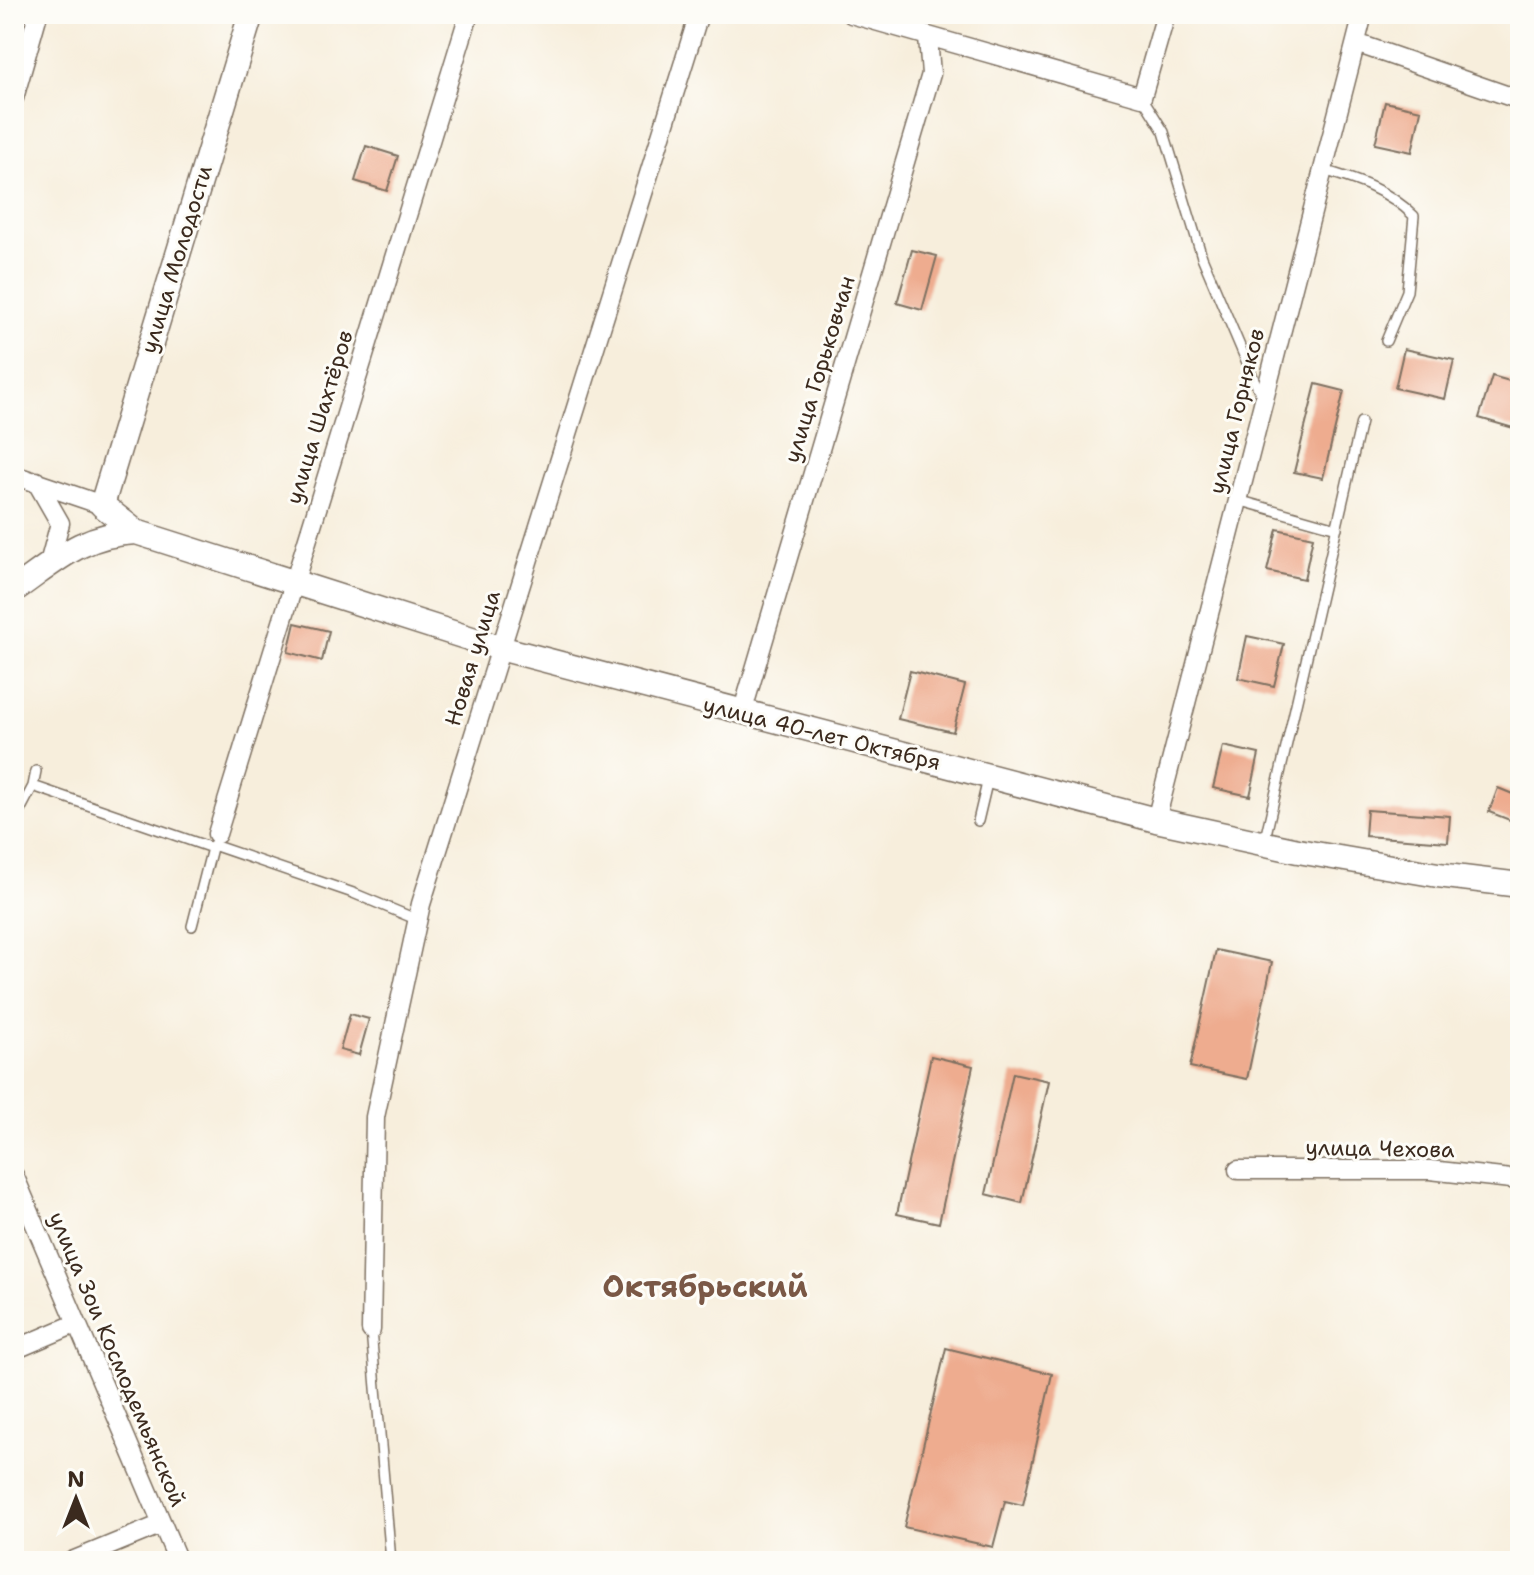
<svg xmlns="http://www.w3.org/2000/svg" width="1534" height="1575" font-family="'Shantell Sans',sans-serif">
	<rect width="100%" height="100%" fill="#fdfcf7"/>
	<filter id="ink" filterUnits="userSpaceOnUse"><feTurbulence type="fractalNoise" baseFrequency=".0125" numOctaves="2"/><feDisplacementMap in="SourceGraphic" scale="16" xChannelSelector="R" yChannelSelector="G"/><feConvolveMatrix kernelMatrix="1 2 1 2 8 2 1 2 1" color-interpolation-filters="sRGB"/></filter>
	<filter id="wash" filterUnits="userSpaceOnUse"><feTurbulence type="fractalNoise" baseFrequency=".006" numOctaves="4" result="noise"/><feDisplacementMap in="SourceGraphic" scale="32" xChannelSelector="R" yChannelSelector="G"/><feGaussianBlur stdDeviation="1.8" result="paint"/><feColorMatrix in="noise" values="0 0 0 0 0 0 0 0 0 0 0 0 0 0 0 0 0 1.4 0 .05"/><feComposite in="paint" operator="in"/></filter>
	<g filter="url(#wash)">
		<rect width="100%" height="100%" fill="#f7eedc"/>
		<g id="blocks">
			<path fill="#eeac8f" d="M1385,102L1421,110L1412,152L1375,144Z
				M366,146L398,156L387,191L355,181Z
				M912,250L937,256L922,310L897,303Z
				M1404,349L1454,360L1445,399L1395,388Z
				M1492,376L1520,384V430L1479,418Z
				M1316,384L1344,391L1323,478L1294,472Z
				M1277,529L1313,537L1304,579L1267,571Z
				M295,623L329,631L322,661L288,652Z
				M1247,636L1284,644L1274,686L1238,678Z
				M910,671L965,685L953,732L898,719Z
				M1223,746L1259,754L1250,796L1213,788Z
				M1498,788L1520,797V824L1489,812Z
				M1367,810L1450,816L1448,842L1365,836Z
				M1216,950L1272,962L1247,1079L1190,1067Z
				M350,1014L369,1019L359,1055L340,1050Z
				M931,1056L973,1066L939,1223L897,1214Z
				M1013,1073L1049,1081L1022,1203L986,1194Z
				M946,1348L1052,1374L1023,1505L1005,1501L993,1547L904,1527Z"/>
		</g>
	</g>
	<g filter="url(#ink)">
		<use href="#blocks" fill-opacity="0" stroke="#7d6f60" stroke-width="2"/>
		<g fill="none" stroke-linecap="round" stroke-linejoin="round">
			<defs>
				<path id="service" d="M1142,97L1164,132L1202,257L1262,398
					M1323,170C1357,180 1388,190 1414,216L1407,291L1386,341
					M1238,500L1337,528
					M36,771L33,786L212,848L192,926
					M978,821L988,779
					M14,822L33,786
					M1264,843L1361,422
					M213,845L353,893L418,920
					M371,1330L391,1561"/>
				<path id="minor" d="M851,14L1142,97L1166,14
					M1356,43L1520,100
					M14,98L38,14
					M14,475L102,505
					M36,481L60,523L48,567
					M742,713L931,74L928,38
					M1156,820L1363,14
					M217,834L469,14
					M1238,1170H1430L1520,1180
					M14,1175L178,1561
					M371,1330L375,1117L421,904L699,14
					M14,1350L75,1324
					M72,1561L162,1524"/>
				<path id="tertiary" d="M136,532L102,505L251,14
					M14,590C57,560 82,534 136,532L500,648L1156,820L1298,851L1438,875L1520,885"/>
			</defs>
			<use href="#service" stroke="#7d6f60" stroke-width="12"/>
			<use href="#minor" stroke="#7d6f60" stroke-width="21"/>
			<use href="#tertiary" stroke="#7d6f60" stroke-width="27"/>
			<use href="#service" stroke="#fff" stroke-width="9"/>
			<use href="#minor" stroke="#fff" stroke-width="18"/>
			<use href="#tertiary" stroke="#fff" stroke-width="24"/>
		</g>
	</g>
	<g text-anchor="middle" stroke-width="6" stroke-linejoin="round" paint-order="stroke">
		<g font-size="22" fill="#3b2a1e" stroke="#fdfcf7">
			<text transform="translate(176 259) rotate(-73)" y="8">улица Молодости</text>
			<text transform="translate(819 369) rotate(-73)" y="8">улица Горьковчан</text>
			<text transform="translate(1236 411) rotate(-76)" y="8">улица Горняков</text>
			<text transform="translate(319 417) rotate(-73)" y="8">улица Шахтёров</text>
			<text transform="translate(472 658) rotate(-73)" y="8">Новая улица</text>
			<text transform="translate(822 733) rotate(14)" y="8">улица 40-лет Октября</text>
			<text transform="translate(1380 1148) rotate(1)" y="8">улица Чехова</text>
			<text transform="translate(118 1359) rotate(67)" y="8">улица Зои Космодемьянской</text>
		</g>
		<g font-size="30" font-weight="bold" fill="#7a5846" stroke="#fdfcf7">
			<text x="705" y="1297">Октябрьский</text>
		</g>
	</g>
	<rect width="1534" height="1575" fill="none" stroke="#fdfcf7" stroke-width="48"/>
	<g transform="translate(76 1499)" stroke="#fdfcf7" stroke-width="6" paint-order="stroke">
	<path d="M0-6L14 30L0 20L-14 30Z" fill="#3b2a1e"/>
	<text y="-12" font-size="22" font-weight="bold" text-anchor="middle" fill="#3b2a1e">N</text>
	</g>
</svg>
